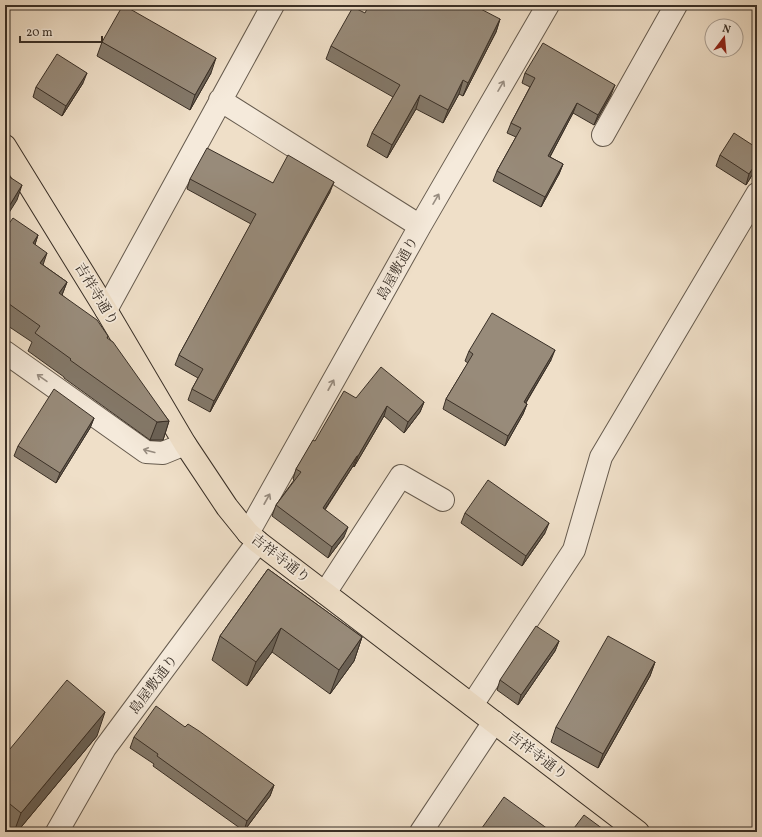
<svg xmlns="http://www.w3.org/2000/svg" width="762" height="837" font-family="Vollkorn,'Noto Serif JP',serif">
	<rect width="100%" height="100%" fill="#efdfc8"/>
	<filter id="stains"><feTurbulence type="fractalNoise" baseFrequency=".005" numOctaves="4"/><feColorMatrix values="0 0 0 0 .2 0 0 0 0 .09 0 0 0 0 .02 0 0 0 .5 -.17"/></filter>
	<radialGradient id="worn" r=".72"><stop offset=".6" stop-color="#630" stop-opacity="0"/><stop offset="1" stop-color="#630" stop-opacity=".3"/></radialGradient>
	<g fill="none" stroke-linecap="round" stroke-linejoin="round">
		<defs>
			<path id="minor" d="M220,100L420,226
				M603,135L676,5
				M106,310L273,5
				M5,352L146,452L163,453L185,444
				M248,533L420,226L548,5
				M325,593L401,476L443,500
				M472,705L574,550L601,457L757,194
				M57,832L105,748L258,542
				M421,832L494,722"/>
			<path id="major" d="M5,146L106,310L185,444L227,507L248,533L258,542L638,832"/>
		</defs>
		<use href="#minor" stroke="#665b4e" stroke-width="24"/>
		<use href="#major" stroke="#392f26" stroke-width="24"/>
		<use href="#minor" stroke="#f5eadb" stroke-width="22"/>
		<use href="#major" stroke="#efdfc8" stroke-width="22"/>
	</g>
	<path fill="#837869" stroke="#392f26" d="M500,19L496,32L463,96L459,94L443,123L416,109L387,158L367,146L372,133L393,97L326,59L331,46Z
		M102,42L211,73L190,110L97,56Z
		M525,73L611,95L594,125L573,113L550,157L563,164L559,174L541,207L493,181L497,171L516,137L507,133L511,123L530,87L522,83Z
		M83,83L62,116L33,97L36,87Z
		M720,155L757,167L746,185L716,166Z
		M190,179L273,183L330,192L210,412L188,400L192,389L198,378L175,365L179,355L251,224L187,189Z
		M5,229L38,235L35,244L43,265L67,282L62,295L108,336L107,339L169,421L163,440H150L64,378V377L28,351L32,342L5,324Z
		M469,351L551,360L526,403L527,404L523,414L505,446L443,409L446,399L468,363L465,361Z
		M356,398L424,402L420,412L404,433L384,416L354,467L353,466L325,510L344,537L328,558L272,516L276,505L294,480L293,479L296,469L315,441Z
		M94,418L90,428L56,483L14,456L18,446Z
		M465,513L545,533L522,566L461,523Z
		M268,569L362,637L354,661L330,694L272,652L247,686L212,660L220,636Z
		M559,641L555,651L518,705L497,690L500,680Z
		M655,662L650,676L598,768L551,742L556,727Z
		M185,727L274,785L270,796L244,831L153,766L154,764L130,748L134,737Z
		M97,736L17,832H6L5,831V755Z"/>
	<path fill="#6a6155" stroke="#392f26" d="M500,19L496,32L463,96L468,83Z
		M216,58L211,73L190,110L195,95Z
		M87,73L83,83L62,116L66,106Z
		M463,80L459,94L443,123L448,110Z
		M615,85L611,95L594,125L598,115Z
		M420,95L416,109L387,158L392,145Z
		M577,103L573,113L545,166L548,156Z
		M757,162V167L746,185L749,174Z
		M563,164L559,174L541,207L545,197Z
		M334,182L330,192L210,412L214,401Z
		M22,185L17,200L5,219V213Z
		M38,235L32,254L33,243Z
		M47,253L41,271L40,263Z
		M67,282L60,300L59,293Z
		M555,350L551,360L520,412L524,402Z
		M424,402L420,412L404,433L408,422Z
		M527,404L523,414L505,446L508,436Z
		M387,406L384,416L354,467L358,456Z
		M94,418L90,428L56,483L60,473Z
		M169,421L163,440H150L157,422Z
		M357,456L353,466L319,518L323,508Z
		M549,523L545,533L522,566L526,556Z
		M348,527L344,537L328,558L332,547Z
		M281,628L272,652L247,686L256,662Z
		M362,637L354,661L330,694L339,670Z
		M559,641L555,651L518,705L521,695Z
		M655,662L650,676L598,768L603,754Z
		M105,712L97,736L17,832H14L21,813Z
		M274,785L270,796L244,831L247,821Z"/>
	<path fill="#988b7a" stroke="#392f26" d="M123,5L216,58L195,95L102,42Z
		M369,5H473L500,19L468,83L463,80L448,110L420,95L392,145L372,133L400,85L331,46L353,7L365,13Z
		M543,43L615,85L598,115L577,103L548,156L563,164L545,197L497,171L521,128L511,123L535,78L525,73Z
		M57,54L87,73L66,106L36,87Z
		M734,133L757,148V162L749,174L720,155Z
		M207,148L273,183L288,155L334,182L214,401L192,389L203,369L179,355L256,214L190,179Z
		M5,174L22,185L5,213Z
		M13,218L38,235L33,243L47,253L40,263L67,282L59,293L97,320L108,336L107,338L113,342L169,421L157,422L70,360L71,359L35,333L40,326L5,301L9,295L5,292V229Z
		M492,313L555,350L524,402L527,404L508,436L446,399L473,354L469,351Z
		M381,367L424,402L408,422L387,406L358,456H357L323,508L348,527L332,547L276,505L301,472L296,469L313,440L315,441L344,391L356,398Z
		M54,389L94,418L60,473L18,446Z
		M488,480L549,523L526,556L465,513Z
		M268,569L362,637L339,670L281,628L256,662L220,636Z
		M536,626L559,641L521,695L500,680Z
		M608,636L655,662L603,754L556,727Z
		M67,680L105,712L21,813L5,800V755Z
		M156,706L185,727L188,724L199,731L274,785L247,821L157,756L158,754L134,737Z
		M504,797L552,832H479Z
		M584,815L607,832H571Z"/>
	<defs><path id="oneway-shaft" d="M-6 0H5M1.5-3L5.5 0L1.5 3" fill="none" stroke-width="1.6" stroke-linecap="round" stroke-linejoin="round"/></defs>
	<g stroke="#978c80">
		<use href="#oneway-shaft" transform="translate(501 86) rotate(-60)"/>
		<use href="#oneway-shaft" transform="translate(436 199) rotate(-60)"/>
		<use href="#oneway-shaft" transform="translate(42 378) rotate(-145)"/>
		<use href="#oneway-shaft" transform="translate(331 385) rotate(-61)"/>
		<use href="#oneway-shaft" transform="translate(149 451) rotate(-165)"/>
		<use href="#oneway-shaft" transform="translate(267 499) rotate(-61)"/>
	</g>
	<g text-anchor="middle" stroke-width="3.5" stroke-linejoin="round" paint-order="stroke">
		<g font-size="14" fill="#392f26" stroke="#f5eadb">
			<text transform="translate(397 268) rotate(-61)" y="5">島屋敷通り</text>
			<text transform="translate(97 294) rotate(59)" y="5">吉祥寺通り</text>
			<text transform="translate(281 558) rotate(38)" y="5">吉祥寺通り</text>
			<text transform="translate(153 684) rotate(-53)" y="5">島屋敷通り</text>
			<text transform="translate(538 755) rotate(37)" y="5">吉祥寺通り</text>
		</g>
	</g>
	<rect width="762" height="837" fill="none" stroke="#efdfc8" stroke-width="20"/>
	<rect x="6" y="6" width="750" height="825" fill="none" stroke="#392f26" stroke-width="2"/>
	<rect x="10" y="10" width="742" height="817" fill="none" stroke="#392f26"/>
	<g transform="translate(724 38) rotate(16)"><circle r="19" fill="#f5eadb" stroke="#aa9f93"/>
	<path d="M0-3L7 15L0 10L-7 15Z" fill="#8f2418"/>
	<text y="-6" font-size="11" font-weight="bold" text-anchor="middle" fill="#392f26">N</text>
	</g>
	<path d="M20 36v6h82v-6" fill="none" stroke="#392f26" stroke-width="2"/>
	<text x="26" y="36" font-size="12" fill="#392f26" stroke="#f5eadb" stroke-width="3" paint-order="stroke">20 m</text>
	<rect width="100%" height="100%" filter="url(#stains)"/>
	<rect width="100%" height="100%" fill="url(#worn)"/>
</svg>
